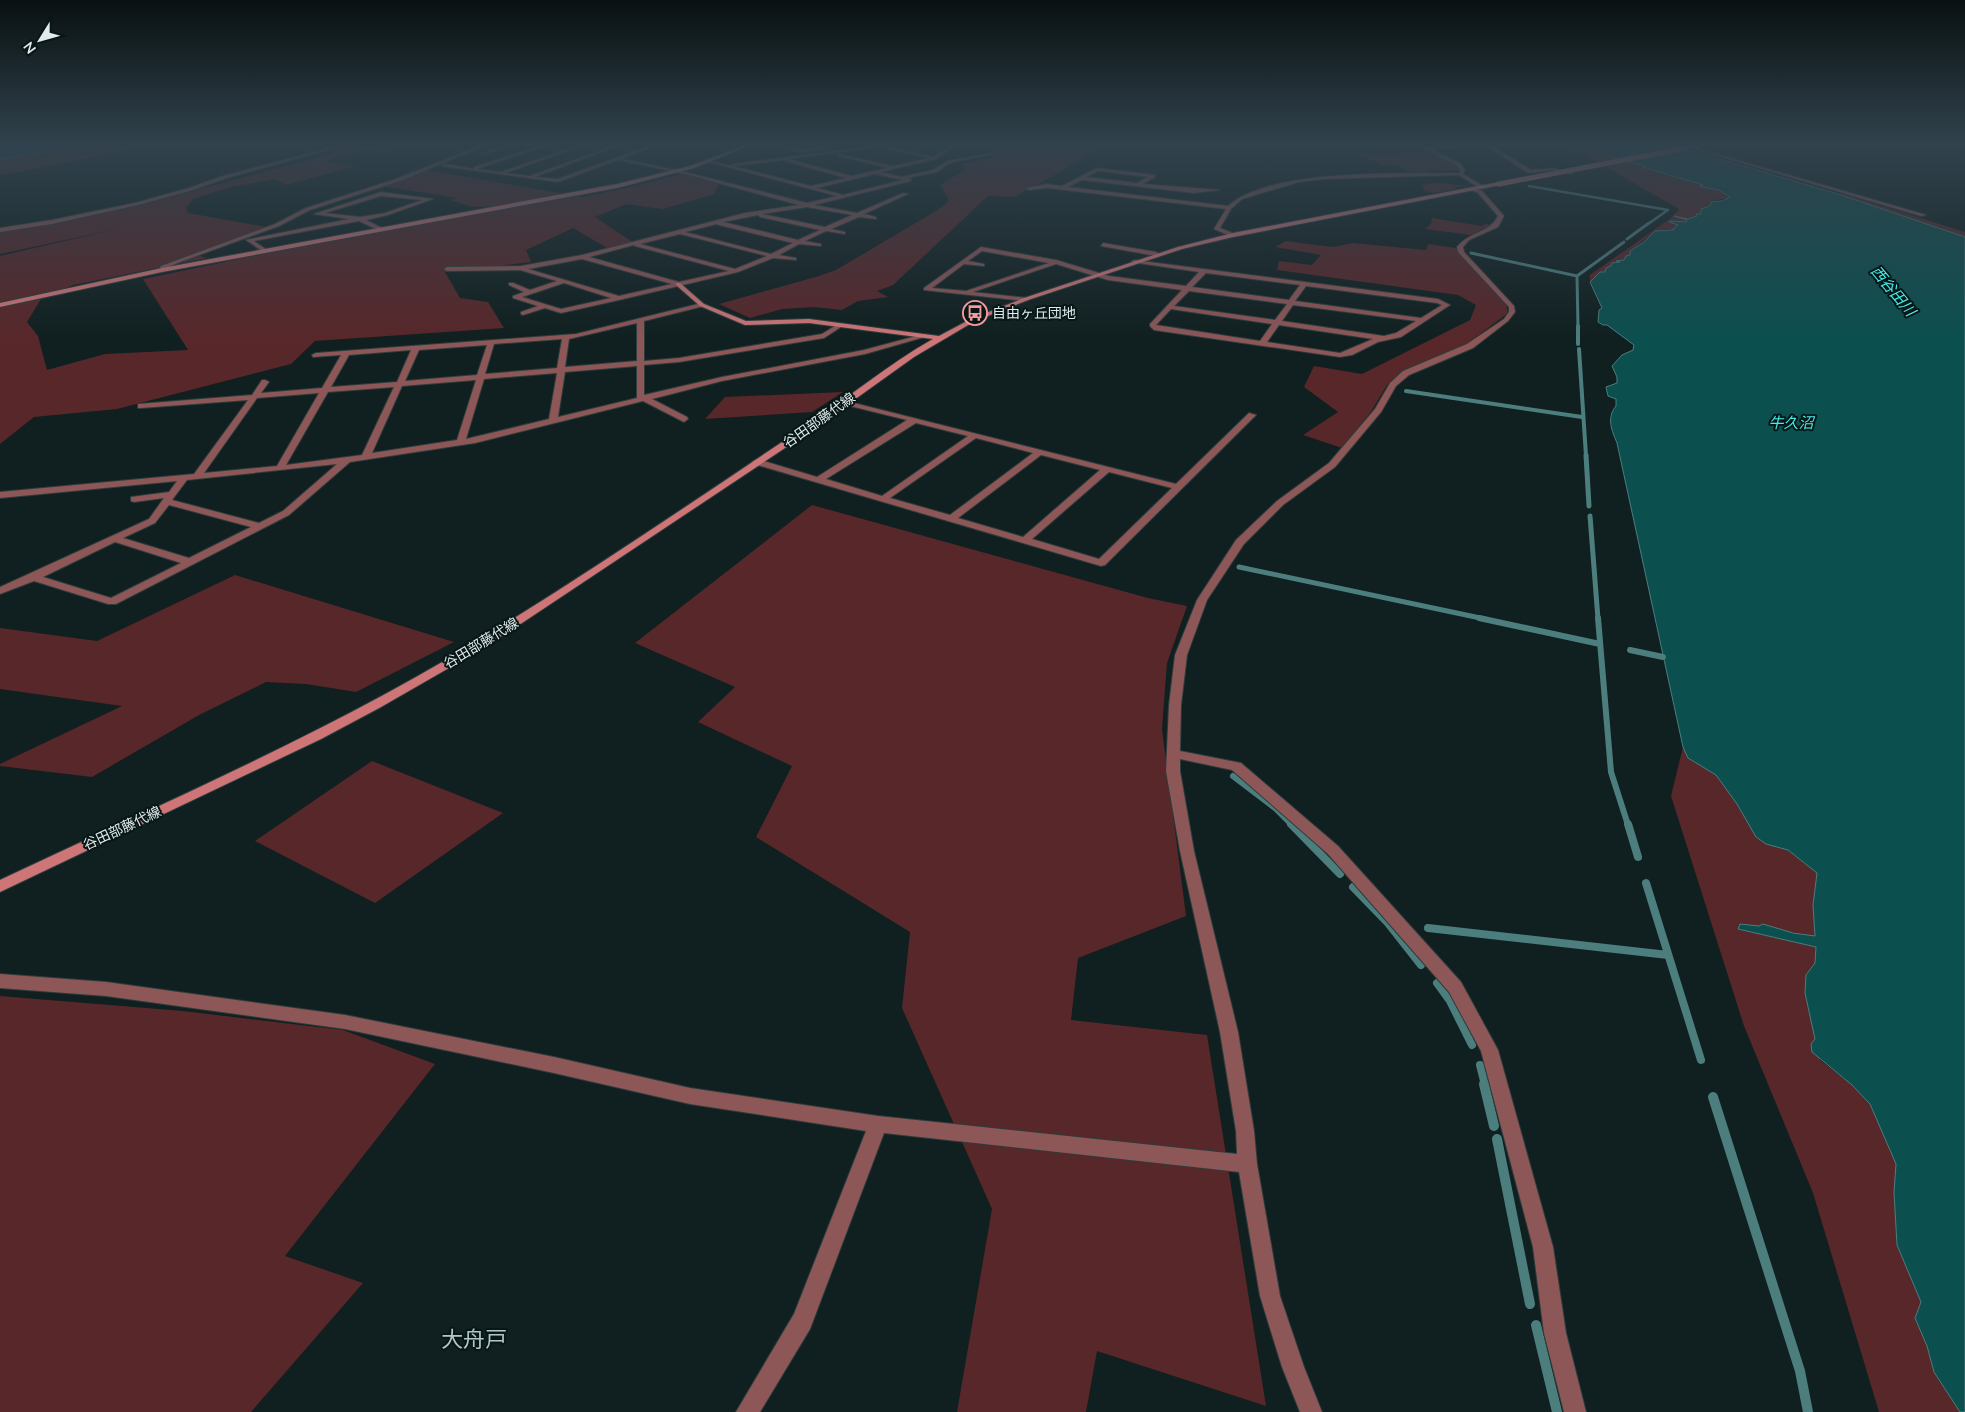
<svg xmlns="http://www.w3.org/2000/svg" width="1965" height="1412" font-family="'Nunito Sans','Noto Sans JP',sans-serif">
	<rect width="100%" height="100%" fill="#101f1f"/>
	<path fill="#58272a" d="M81,143H161L51,166L0,175V160L51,151Z
		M366,143H418L383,152L366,150L326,161L356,166L286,185L275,179L232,187L193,199L186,208L188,213L266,227L193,254L207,258L73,285L41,299L27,322L38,336L47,370L105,354L188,350L143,279L494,206L472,207L451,200L457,198L382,186L426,170L582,197L635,186L682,174L719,184L714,194L663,209L626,204L595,217L634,243L607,248L573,228L526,250L531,262L445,272L460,298L488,302L504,328L315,341L291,364L117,409L34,417L0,444V256L121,228L0,254V232L56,224L141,205L316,158Z
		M1006,143H1090V151L1079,161L1014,197L988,196L893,285L877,291L888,297L858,301L842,310L814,307L782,309L750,318L719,304L819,276L836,270L936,211L947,203L948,198L940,185L965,170L961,164L991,158Z
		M1560,143H1577L1596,147L1593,148L1667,174L1704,185L1701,187C1712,188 1724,189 1729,198L1715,200L1710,206L1705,207C1700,217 1694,218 1683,219L1687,220L1686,222L1678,223L1675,230C1670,230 1666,229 1662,230C1650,232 1641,245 1630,250V255L1624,260L1616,261L1620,262L1612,263L1611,267L1606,268L1605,271L1590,282V275L1671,218L1679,209L1606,167Z
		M1428,152L1455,163L1459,170L1428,171L1434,175H1416L1396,165H1382L1365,157L1355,155Z
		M1438,183L1470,186L1454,187L1456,189L1433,193L1425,191L1421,185Z
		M1838,194H1844L1965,232V237Z
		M1432,218L1482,226L1485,224L1492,225L1471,235L1425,229L1431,224Z
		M1286,241L1333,247L1353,243L1426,250L1428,244L1456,248L1506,304L1508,313L1464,346L1403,371L1387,385L1372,410L1342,448L1303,435L1338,412L1304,387L1314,366L1362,374L1470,320L1476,305L1458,295L1277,270L1279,261L1312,265L1321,255L1275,247Z
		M843,392L812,412L705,419L725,397Z
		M812,505L1148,598L1187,606L1167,663L1162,729L1186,916L1078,958L1071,1020L1207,1035L1266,1406L1097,1351L1086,1412H957L992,1209L902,1008L910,932L756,837L792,766L698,722L735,687L635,643Z
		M235,575L454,642L356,692L306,684L266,682L199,715L92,777L0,766V764L122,706L0,689V628L97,641Z
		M1683,747L1688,758L1716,775L1737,804L1756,837L1766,844L1788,850L1817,873L1813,905L1815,936L1740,924L1738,929L1816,947L1815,963L1806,975L1805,993L1820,1060L1852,1085L1870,1104L1896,1164L1894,1192L1897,1245L1921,1302L1915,1318L1927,1346L1934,1372L1960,1412H1879L1813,1193L1744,1026L1671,796Z
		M372,761L503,813L375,903L255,841Z
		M0,996L183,1011L343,1030L435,1064L285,1256L363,1283L251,1412H0Z"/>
	<path fill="#0c4f4f" stroke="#4c7e7e" d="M0,143H81L51,151L0,160Z
		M1577,143H1666L1838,194L1965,237V1412H1960L1934,1372L1927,1346L1915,1318L1921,1302L1897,1245L1894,1192L1896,1164L1870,1104L1852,1085L1812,1052L1811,1044L1815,1039L1805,993L1806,975L1815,963L1816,947L1738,929L1740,924L1759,926L1763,924L1793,933L1815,936L1813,905L1817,873L1788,850L1766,844L1756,837L1737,804L1716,775L1688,758L1683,747L1617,443C1612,431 1606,418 1616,406V399L1608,396L1606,387L1617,383V377L1612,366L1622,355L1633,350L1634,345L1607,325H1603L1598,322L1599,310L1602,308L1590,282L1600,272H1605L1606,268L1611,266L1612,263L1620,262L1616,261L1624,260L1626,256L1630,255V251L1644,242L1655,231L1674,230L1673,229L1678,225L1669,222L1670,221L1686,222L1687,220L1674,216L1688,219L1697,216L1696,214H1701V209L1710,206L1711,202L1722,201L1730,197L1719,190L1701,187L1699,186L1703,185L1643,167V165C1633,163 1616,159 1607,154C1601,152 1598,149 1591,148L1595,147Z"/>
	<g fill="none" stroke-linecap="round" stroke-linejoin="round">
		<path stroke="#4c7e7e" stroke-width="2.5" d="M1515,143H1549
			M1529,186L1668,210L1648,224"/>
		<path stroke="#4c7e7e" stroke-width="3" d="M1627,239L1649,223
			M1471,253L1577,276
			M1578,327L1577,276L1624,242"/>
		<path stroke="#4c7e7e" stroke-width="4" d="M1578,326V344
			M1579,349L1586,456
			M1406,391L1582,417"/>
		<path stroke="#4c7e7e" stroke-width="5" d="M1586,455L1589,506
			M1590,516L1598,619
			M1239,567L1485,619"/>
		<path stroke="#4c7e7e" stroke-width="6" d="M1479,618L1600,644
			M1598,618L1611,772L1628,825
			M1630,650L1663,657
			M1233,776L1275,808L1292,825"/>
		<path stroke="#4c7e7e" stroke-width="8" d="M1291,824L1340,874
			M1628,824L1638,857
			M1646,883L1701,1060
			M1353,887L1388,923L1421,965
			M1428,928L1668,955
			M1437,983L1450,1001L1472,1045
			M1480,1065L1485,1085"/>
		<path stroke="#4c7e7e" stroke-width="10" d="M1484,1084L1494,1126
			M1713,1097L1800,1371L1808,1412
			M1497,1139L1530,1304
			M1536,1325L1557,1412"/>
		<defs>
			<path id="street" d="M348,143H354L227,178L193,190L138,205L52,224L0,232V228L52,220L135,203L189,188L223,176Z
				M487,143H492L400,181L310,210L279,226L180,262L166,268L164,271L159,270L161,266L275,224L306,208L396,179Z
				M513,143H518L483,155L479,154Z
				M549,143H554L477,169L501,172L585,143H590L506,173L530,176L621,143H626L535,177L558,179L657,143H662L623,159L685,172L807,203L837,196L705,161L707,160L731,166L733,164L899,143H908L789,159L851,176L888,168L838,156V154L893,166L929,158L888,149V147L933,157L956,143H960L936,159L881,172L901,177L933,170L947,161L992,153L994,154L950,163L937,172L907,178L911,179V181L814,205L857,213L903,193L908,194L864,214L876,217V219L859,217L831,229L845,232V234L826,231L805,241L821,244V246L799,244L779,255L796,258V260L773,258L738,272L619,300L561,313L545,308L523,315L521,314V312L538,306L513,298V296L524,292L509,285V283H513L530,290L557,281L520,270L447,271L444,269L447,267L521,266L582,255L745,213L799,205L685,174L618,160L558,182L440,166L446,164L474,169V167ZM785,160V161L846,178L811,186L733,166ZM875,174L903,180L843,195L817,188ZM807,207L852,215L825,227L762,214ZM758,215L760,217L820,230L798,240L723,222ZM717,224L719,225L793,243L771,254L685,232ZM680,234L767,256L735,269L640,244ZM634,245L635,246L729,271L679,282L589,257ZM582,259L672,284L619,296L528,269ZM564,283L611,298L561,309L522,297Z
				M806,143H812L830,148L800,152L779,147L781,146L800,150L820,147Z
				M1196,143H1250L1213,145Z
				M1260,143H1282L1276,145Z
				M1411,143H1416L1425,147L1487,144H1560L1562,146H1493L1531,170L1554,168L1573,173L1571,174L1554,170L1528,173L1487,146L1430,149L1460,163L1465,170L1463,174L1483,186V188H1479L1459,175L1323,179L1299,182L1242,199L1231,209L1220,228L1235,234L1233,237L1214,229L1226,209L1047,188L1029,190L1026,188L1047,184L1062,186L1097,168L1155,175V177L1143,184L1220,190L1194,193L1082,180L1068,187L1228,206C1270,168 1401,174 1459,173L1460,170L1456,165ZM1098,171L1148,177L1137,183L1086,177Z
				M1674,143H1679L1926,215L1921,216Z
				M1953,143L1965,145V147L1953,144Z
				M1473,187L1482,191L1504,216L1498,227L1469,240L1463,247L1464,252L1514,306L1515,312L1508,321L1473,348L1409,375L1396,386L1381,412L1335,467L1283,505L1244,544L1207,600L1187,655L1181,705L1180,751L1241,763L1338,846L1461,982L1498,1050L1553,1247L1566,1333L1586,1412H1564L1544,1333L1533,1247L1481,1051L1449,992L1328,854L1232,770L1180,759V771L1194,851L1238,1032L1254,1131L1257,1164L1280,1296L1304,1367L1322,1412H1300L1282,1367L1260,1296L1239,1172L884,1133L810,1329L760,1412H736L794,1314L866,1131L690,1104L554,1073L345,1029L106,996L0,988V974L106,982L345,1015L554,1057L690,1088L878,1116L1237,1154L1236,1131L1220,1032L1180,851L1166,771L1169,705L1175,655L1197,600L1236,540L1277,501L1329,463L1375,409L1390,383L1403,371L1467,344L1504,319L1509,312V307L1458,252L1457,247C1471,230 1489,234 1498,216L1478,193L1471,190Z
				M381,192L433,199L388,215L366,220L382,228L380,231L359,221L254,241L267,250L265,253L246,240L349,219L314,214ZM381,196L422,200L385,213L360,217L325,213Z
				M1103,243L1156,252L1159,254L1156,256L1101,246Z
				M981,247L1056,260L1109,276L1186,286L1199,272L1131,262L1134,260L1438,299L1450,305L1401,337L1378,342L1352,355L1340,357L1154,330L1150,326V324L1182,290L1108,280L1056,264L973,292L1028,298L1029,299L1026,301L924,290V288ZM982,251L1049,263L966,291L932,288L964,264L984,266V264L968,261ZM1206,273L1300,285L1289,300L1192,287ZM1306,286L1437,303L1442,305L1421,318L1295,301ZM1189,291L1287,304L1275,320L1174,306ZM1293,305L1416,321L1396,333L1384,336L1282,321ZM1171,309L1272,324L1260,341L1156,325ZM1279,325L1373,339L1340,353L1267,342Z
				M702,303L705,305L704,306L644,321V361L679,358L822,334L838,324L844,325L824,338L679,362L644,365V395L722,377L864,350L924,334L928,336L865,354L722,381L652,399L687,417L688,419L684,422L643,401L475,443L350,462L289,515L116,604H108L34,581L0,594V587L149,519L164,498L134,502L131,501V497L169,492L177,481L0,498V492L194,474L248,400L141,408H138V404L252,395L262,380H265L269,382L261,393L322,388L341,355L313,357L312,355L316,353L576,334ZM637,323V361L565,367L569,339ZM562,339L557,368L485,374L494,344ZM487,345L477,375L405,381L419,350ZM411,350L397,382L331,387L349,355ZM637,366V398L558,417L565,372ZM557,373L549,419L466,439L484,379ZM476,380L457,440L372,453L402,386ZM394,387L362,455L286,465L328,392ZM319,393L277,466L204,473L257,398ZM337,464L283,511L259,523L172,500L187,480ZM169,505L251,527L189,558L123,538L155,523ZM115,542L181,563L111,598L43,577Z
				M842,400L1176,484L1249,413L1256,415L1105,565L1101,566L754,464L752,462L757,459L817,477L907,420L842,404ZM916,423L968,436L882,496L826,479ZM976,438L1033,453L950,515L890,498ZM1041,455L1100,470L1023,537L958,518ZM1109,472L1172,488L1099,559L1032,539Z"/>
			<path id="secondary" d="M751,143H756L694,168L617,188L162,272L0,307V303L162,268L617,184L690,166Z
				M1706,143H1713L1686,149L1684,148Z
				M1499,182L1501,185L1233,237L1182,249L1028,300L975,321L914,357L812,430L516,627L461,661L381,707L321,739L0,892V880C172,799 348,724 508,622C608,560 706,493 803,428C847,399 887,365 933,339L809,323L745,325L700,306L676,285V283H680L704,304L746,321L809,319L939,336L971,319L1024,298L1178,247L1233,233Z"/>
		</defs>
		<use href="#street" stroke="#2d3c3c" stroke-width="2"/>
		<use href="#secondary" stroke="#2d3c3c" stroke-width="2"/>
		<use href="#street" fill="#8d5657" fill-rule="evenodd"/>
		<use href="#secondary" fill="#ce7578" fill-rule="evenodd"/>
		<defs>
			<path id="secondary-bridge" d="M1499,184L1686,148"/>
		</defs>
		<use href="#secondary-bridge" stroke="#2d3c3c" stroke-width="5.5" stroke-linecap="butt"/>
		<use href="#secondary-bridge" stroke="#ce7578" stroke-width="5"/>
	</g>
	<linearGradient id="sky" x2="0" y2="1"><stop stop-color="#091111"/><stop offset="0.42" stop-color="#31424d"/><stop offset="1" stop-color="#31424d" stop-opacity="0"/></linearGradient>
	<rect width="1965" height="340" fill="url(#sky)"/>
	<defs>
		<symbol id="bus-ring" viewBox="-11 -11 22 22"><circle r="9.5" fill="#071616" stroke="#f59b9d" stroke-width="1.5"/><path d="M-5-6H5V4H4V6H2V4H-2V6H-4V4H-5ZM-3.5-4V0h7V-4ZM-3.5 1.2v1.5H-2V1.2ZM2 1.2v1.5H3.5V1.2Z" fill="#f59b9d"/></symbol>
	</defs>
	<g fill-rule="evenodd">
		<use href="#bus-ring" x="961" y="299" width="28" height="28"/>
	</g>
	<g text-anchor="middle" stroke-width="4" stroke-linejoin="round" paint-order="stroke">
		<g font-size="14" fill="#e1ebeb" stroke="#071616" text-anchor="start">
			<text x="992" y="318">自由ヶ丘団地</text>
		</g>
		<g font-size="14" fill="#e1ebeb" stroke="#071616">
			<text transform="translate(819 420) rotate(-35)" y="5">谷田部藤代線</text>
			<text transform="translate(481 643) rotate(-31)" y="5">谷田部藤代線</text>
			<text transform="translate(122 828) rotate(-25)" y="5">谷田部藤代線</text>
		</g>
		<g font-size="15" font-style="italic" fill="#44edec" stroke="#071616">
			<text transform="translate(1893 291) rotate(50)" y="5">西谷田川</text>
			<text x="1791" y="428">牛久沼</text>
		</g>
		<g font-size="22" fill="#b2c6c5" stroke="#071616">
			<text x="474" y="1347">大舟戸</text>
		</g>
	</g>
	<g transform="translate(40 40) rotate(233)" stroke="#071616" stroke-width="4" paint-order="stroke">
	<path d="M0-4L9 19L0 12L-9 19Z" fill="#e1ebeb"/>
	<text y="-8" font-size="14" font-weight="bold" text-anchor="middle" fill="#e1ebeb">N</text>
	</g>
</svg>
